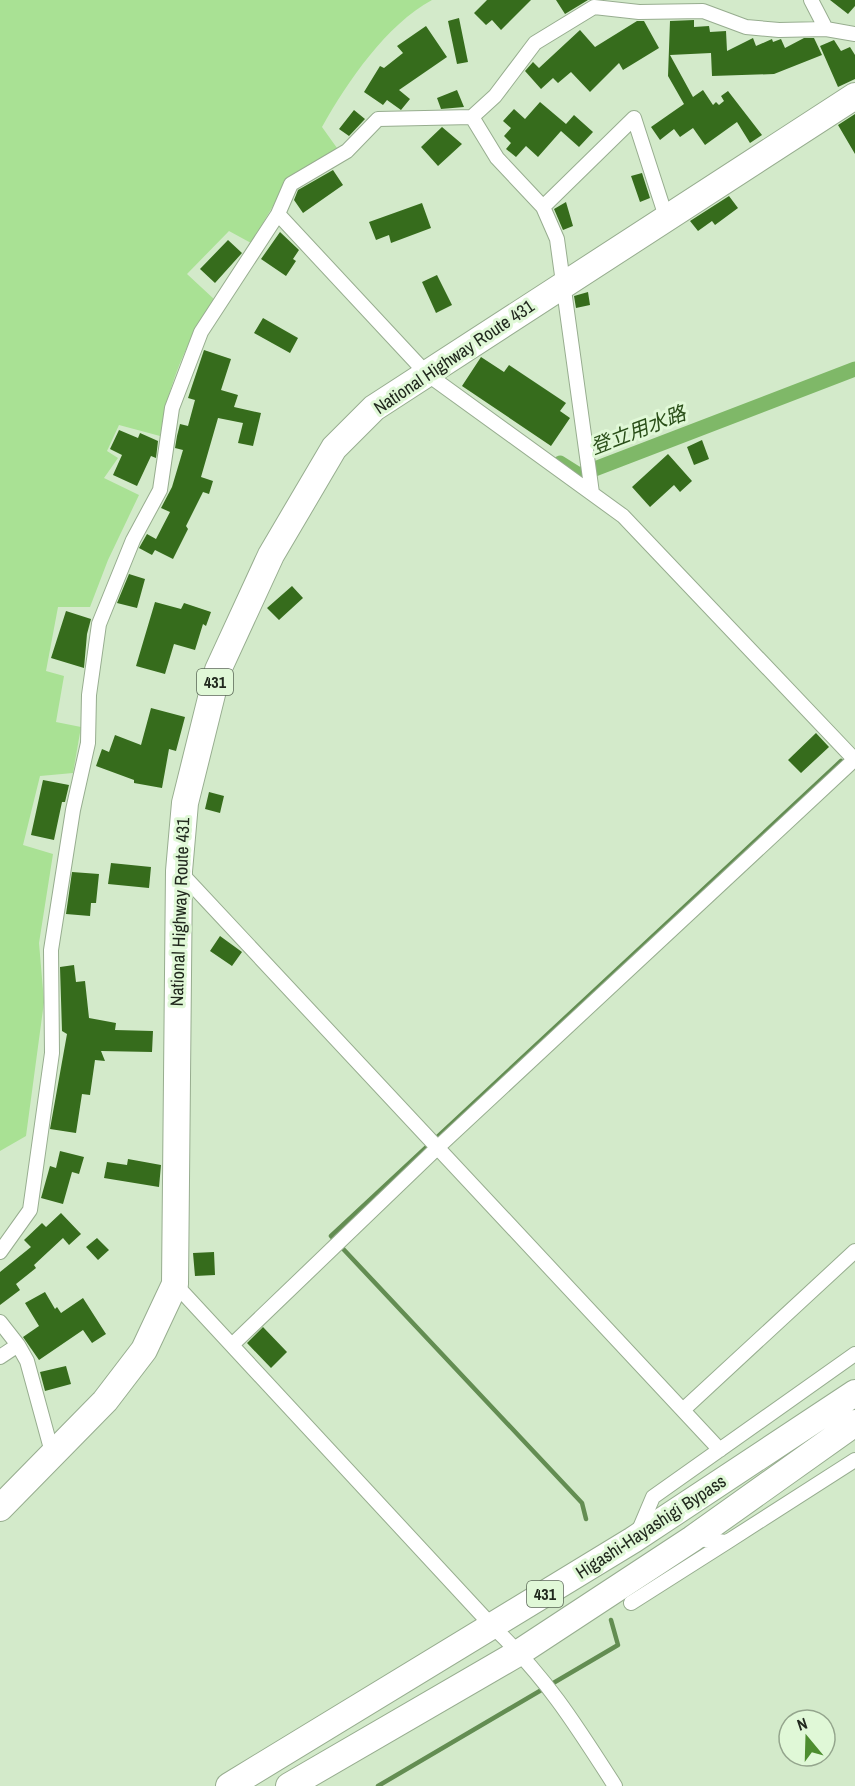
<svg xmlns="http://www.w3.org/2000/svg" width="855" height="1786" font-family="'Archivo Narrow','Noto Sans JP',sans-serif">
	<rect width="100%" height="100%" fill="#d3eaca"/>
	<path fill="#a9e194" d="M0,0H432C386,25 348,81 322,127L337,148L289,179L251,243L229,231L187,274L215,300C186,340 168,386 160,436L119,425L107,451L118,458L104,478L139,495L108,560L90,607H58L46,671L64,676L56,722L81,727L73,773L40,776L23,845L53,854L39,943L44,1002L26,1136L0,1151Z"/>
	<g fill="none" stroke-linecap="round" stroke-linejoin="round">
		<path stroke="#638d52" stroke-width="4.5" d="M586,1519L582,1503L331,1236L841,761
			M378,1786L618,1645L611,1620"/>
		<path stroke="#7fb868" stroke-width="15" d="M560,463L579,475L855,369"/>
	</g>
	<path fill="#366c1c" d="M487,0H531L501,30L492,20L486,25L474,13Z
		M556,0H588L565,14Z
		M830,0H855V6L848,14Z
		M459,18L468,62L457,64L448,21Z
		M694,20V27L709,26L710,32L726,31L727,51L753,38L756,46L772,39L773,42L781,39L785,48L804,38H814L822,55L774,74L712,76L711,53L670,55L693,97L703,90L713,105L716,102L719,105L724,101L721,96L728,91L762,135L750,143L737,122L705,145L693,128L680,137L674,129L660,140L651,127L684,104L668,76L670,21Z
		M637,21H644L659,48L623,70L619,63L590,92L571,72L558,83L553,78L541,89L525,71L533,62L539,68L580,30L595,47Z
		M426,26L447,57L399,90L410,99L401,110L387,100L383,105L364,92L380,66L384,68L403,53L397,46Z
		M834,40L841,51L850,47L855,55V79L838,87L820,46Z
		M457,90L464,107L441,109L437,98Z
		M540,102L566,124L574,115L593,132L579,147L561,131L538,157L526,146L516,157L506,149L511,143L504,136L511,128L503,121L514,109L525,119Z
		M354,110L365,119L349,136L339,129Z
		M855,114V154L838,125Z
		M442,127L462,144L438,166L421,147Z
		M333,170L343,185L303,213L294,200L298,190Z
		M642,173L650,198L640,202L631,176Z
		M729,196L738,208L715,225L712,221L698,231L690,221Z
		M566,202L573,226L563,230L554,209Z
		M422,203L431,228L391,243L389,235L376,240L369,222Z
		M280,232L299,250L293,259L296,261L286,276L261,259Z
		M228,240L242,253L215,283L200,269Z
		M437,275L452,305L436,313L422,282Z
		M588,292L590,305L576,308L574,296Z
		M263,318L298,338L290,353L254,333Z
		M204,350L231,359L221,390L238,395L234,407L261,413L253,446L238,443L243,423L218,418L201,477L213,481L209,494L203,492L186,526L188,529L173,559L155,550L152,555L139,548L147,534L156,539L170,512L161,508L172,487L183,450L175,448L177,436L180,424L188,426L195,400L188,398Z
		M481,357L504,372L509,365L566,403L560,411L570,418L551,446L462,386Z
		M119,430L138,438L140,433L158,441L156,458L151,456L137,486L113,475L122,455L110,449Z
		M702,440L709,459L694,465L687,447Z
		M668,454L692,481L680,492L674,485L650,507L632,487Z
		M129,574L145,579L137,608L117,603Z
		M292,586L303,598L279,620L267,608Z
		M155,602L181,609L184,603L211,612L206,626L203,624L195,650L174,644L165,674L136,666Z
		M66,611L91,619L87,634L84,668L51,658Z
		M151,708L185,717L176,751L169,749L162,788L134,783V780L96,766L102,749L109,752L115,735L141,745Z
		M816,733L829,747L801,773L788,760Z
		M43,780L69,785L65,802H62L54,840L31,835Z
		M209,792L224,796L220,813L205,809Z
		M111,863L151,867L149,888L108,884Z
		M72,872L99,874L96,903H91L90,916L66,914Z
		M220,936L242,952L232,966L210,951Z
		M74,965L76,982L85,981L89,1018L116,1023L115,1030L153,1031L152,1052L101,1051L105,1061L95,1060L90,1095L82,1094L76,1133L50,1129L67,1034L62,1031L60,967Z
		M60,1151L84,1157L79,1174L72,1172L63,1204L41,1198L50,1166L56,1168Z
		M128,1159L161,1165L159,1187L104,1178L107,1162L127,1165Z
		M61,1213L81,1234L69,1245L63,1238L34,1265L36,1268L16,1284L20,1290L0,1305V1272L31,1247L24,1240L42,1223L46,1227Z
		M97,1238L109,1250L98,1260L86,1247Z
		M214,1252L215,1275L195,1276L193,1253Z
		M45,1292L55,1309L57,1307L61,1313L83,1298L106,1334L92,1343L83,1330L39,1360L23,1337L39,1326L25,1303Z
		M263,1327L287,1352L271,1368L247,1343Z
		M66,1366L71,1384L45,1391L40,1372Z"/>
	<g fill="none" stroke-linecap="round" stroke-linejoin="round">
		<defs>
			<path id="street" d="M811,0L826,29
				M472,117L497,158L543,207L557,239L592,493
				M543,207L634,118L667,220
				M278,214L427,374L623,516L855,760
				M180,872L720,1450
				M0,1252L30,1210L52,1053L51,950L73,810L88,743L89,695L99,624L133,540L160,490L172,408L201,332L278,214L291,184L347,151L378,119L472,117L495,96L535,43L594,7L639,12L703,11L746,27L779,30L826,29L855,34
				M175,1284L493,1627C546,1677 576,1725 615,1786
				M0,1322L18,1345L0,1357
				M233,1344L436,1149L855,759
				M18,1345L27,1361L53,1456
				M684,1409L855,1251
				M639,1530L653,1497L855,1354
				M696,1539L727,1542L855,1460
				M631,1603L727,1542"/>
			<path id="highway" d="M0,1508L105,1401L144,1350L175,1284L179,871L185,803L218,670L271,555L334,448L374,408L855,96
				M229,1786L633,1540L855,1393
				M289,1786L520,1652L692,1539L855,1423"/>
		</defs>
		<use href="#street" stroke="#97ad8f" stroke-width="16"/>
		<use href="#highway" stroke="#97ad8f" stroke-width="28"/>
		<use href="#street" stroke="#fff" stroke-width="14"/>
		<use href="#highway" stroke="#fff" stroke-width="26"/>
	</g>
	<g text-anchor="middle" stroke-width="6" stroke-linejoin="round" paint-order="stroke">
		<g fill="#e0f8d7" stroke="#5a6756" stroke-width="1.5">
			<rect x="197" y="669" width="36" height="26" rx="4.5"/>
			<rect x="527" y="1581" width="36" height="26" rx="4.5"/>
		</g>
		<g font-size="16" font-weight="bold" fill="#21291e">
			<text x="215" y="688">431</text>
			<text x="545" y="1600">431</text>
		</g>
		<g font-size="18" fill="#21291e" stroke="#e0f8d7">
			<text transform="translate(454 357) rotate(-34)" y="6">National Highway Route 431</text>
			<text transform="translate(180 912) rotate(-88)" y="6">National Highway Route 431</text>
			<text transform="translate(651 1527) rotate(-33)" y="6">Higashi-Hayashigi Bypass</text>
		</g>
		<g font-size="20" font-style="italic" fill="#294e18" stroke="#e0f8d7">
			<text transform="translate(638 430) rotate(-21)" y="7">登立用水路</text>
		</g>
	</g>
	<g transform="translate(807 1738) rotate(341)"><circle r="28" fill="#e0f8d7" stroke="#94a58d" stroke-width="1.5"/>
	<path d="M0-4.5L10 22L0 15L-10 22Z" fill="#4d8d2f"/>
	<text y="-9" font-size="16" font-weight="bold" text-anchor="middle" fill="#21291e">N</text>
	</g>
</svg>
